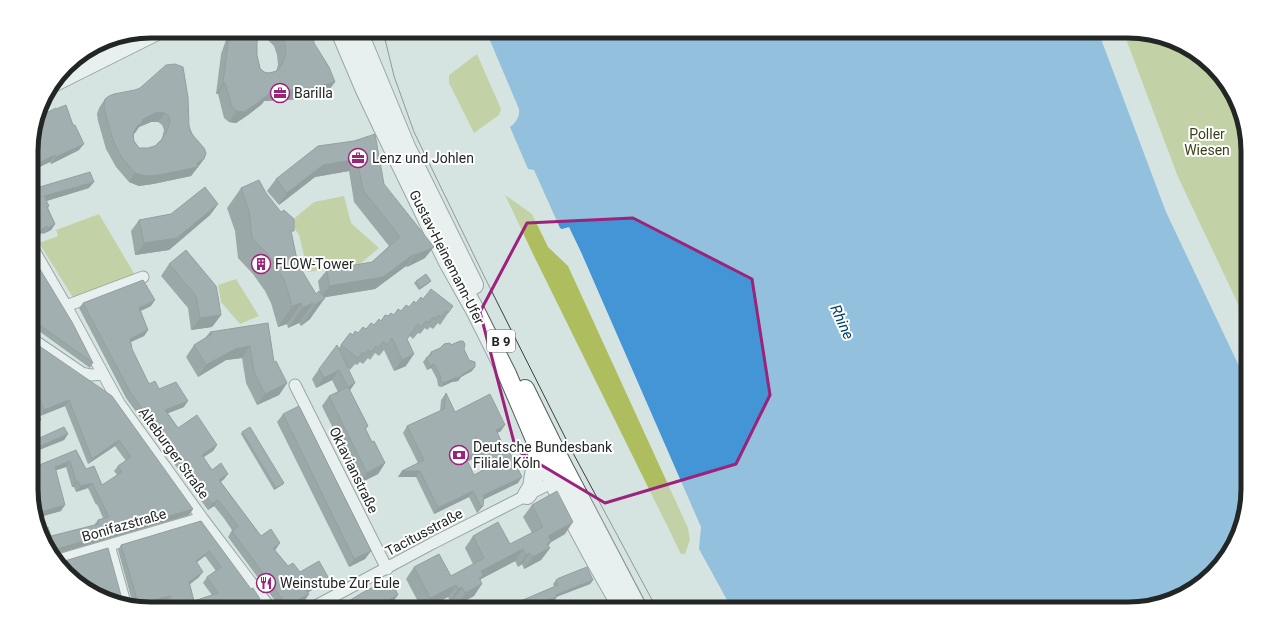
<svg xmlns="http://www.w3.org/2000/svg" width="1279" height="640" font-family="Roboto,sans-serif">
	<rect width="100%" height="100%" fill="#d6e4e1"/>
	<path fill="#aebd5e" d="M1123,31H1128L1181,43L1223,78L1247,135L1248,325L1178,177Z
		M477,54L501,109L499,115L474,133L449,83V75Z
		M505,195L532,214L548,247L568,266L688,528L690,540L685,554H681L533,254Z
		M344,196L351,223L379,248L360,264L308,272L299,235L290,222L314,202Z
		M99,214L135,275L74,299L39,243L58,236L56,230Z
		M236,279L259,316L240,324L221,302L218,285Z"/>
	<path fill="#4395d6" d="M486,31H1098L1166,212L1248,385V489L1236,542L1195,589L1136,609H732L699,549L701,527L581,252L569,227L562,229L560,228L534,170L528,169L510,127C516,122 520,117 519,109Z"/>
	<g fill="none" stroke-linecap="round" stroke-linejoin="round">
		<defs>
			<path id="street" d="M32,247L66,306L119,403L202,518L271,609
				M66,306L143,277
				M32,339L82,373L91,375L103,374
				M295,385L387,569
				M109,545L125,603
				M55,561L202,518
				M310,609L433,543L553,482"/>
			<path id="secondary" d="M55,83L159,31"/>
			<path id="primary" d="M340,31L365,90L383,128L447,260L475,310L507,374L553,482L595,560L623,609
				M358,31L406,147L474,285
				M525,389L562,464L638,609
				M527,495L532,487L538,450"/>
		</defs>
		<use href="#street" stroke="#515d5a" stroke-width="13"/>
		<use href="#secondary" stroke="#515d5a" stroke-width="18"/>
		<use href="#primary" stroke="#515d5a" stroke-width="20"/>
		<use href="#street" stroke="#fff" stroke-width="11"/>
		<use href="#secondary" stroke="#fff" stroke-width="16"/>
		<use href="#primary" stroke="#fff" stroke-width="18"/>
		<path stroke="#393f3e" stroke-width="1" d="M383,31L394,76L414,132L486,280L573,453L657,609
			M586,489L649,609"/>
	</g>
	<path fill="#566063" fill-rule="evenodd" d="M231,31H313L314,43L327,93L305,99L264,101L262,104L248,115L236,123L229,122L224,118L218,94H216L221,54L227,37ZM259,34H260L267,39L274,46L277,55L278,65L276,71L269,73L264,72L260,68L257,55V42Z
		M135,90L189,126L204,159L191,176L153,184L139,186L129,182L116,167L106,149L98,121L97,114L99,108L105,99ZM151,122H158L162,125L164,130L162,138L161,140L155,146L148,148H139L134,141V134L135,133L139,127Z
		M354,141L384,184L425,258L407,267L406,266L375,289L324,297L310,319L301,326L299,323L288,328L287,324L278,327L271,303L265,291L253,274L238,258L235,231L227,208L241,188L266,193L292,235L296,255L301,269L316,294L320,293L318,281L327,270L372,262L389,246L354,202L349,171L315,177L279,205L267,191L276,179Z
		M31,143L79,150L51,164L50,162L31,171Z
		M31,186L33,189L89,188L46,201L49,206L48,208L55,224L51,230L43,234L42,233L35,237L31,231Z
		M218,204L210,215L169,250L135,255L131,231L139,220L171,214Z
		M32,256L93,363L90,368L32,326Z
		M169,264L221,315L212,327L191,330L188,308L161,276Z
		M416,281H431L429,283L419,290L414,283Z
		M423,299L453,306L440,325L438,323L433,329L430,327L427,330L425,328L420,334L418,333L413,339L410,336L407,339L406,366L394,371L384,350L379,356L375,353L370,360L368,358L363,364L360,362L357,365L355,364L350,370L347,367L355,383L350,390L368,426L366,429L372,442L385,463L378,474L360,483L322,406L329,396L338,392L332,380L316,388L312,379L319,369L338,349L350,333L353,335L358,333L374,325L388,316L394,315L401,311Z
		M83,303L151,306L141,311L148,330L144,336L131,342L132,349L149,384L159,389L184,407L168,413L178,428L217,445L213,451L203,457L212,470L228,474L224,479L221,482L261,536L276,549L275,550L288,566L324,583L308,592L309,594L305,600L287,609H281L228,537L232,530L223,517L214,506L208,510L126,398L79,308Z
		M268,323L274,362L287,383L279,395L257,405L246,383L242,358L226,360L198,377L186,357L194,345L205,338L210,332Z
		M32,341L193,509L189,515L53,554L32,505V468L76,450L86,469L102,485L117,475L114,471L118,466L126,461L115,446L88,464L65,406L40,416L32,393ZM66,467L72,487H74L76,492L88,488L96,505L97,504L103,518L98,520L94,525L51,536L46,528L42,516L61,511L56,470Z
		M451,345L464,349L472,371L461,377L458,381L452,382L441,387L438,386L437,379L431,368L427,370L423,362L426,358L428,356L431,352Z
		M446,393L455,412L501,431L497,433L518,483L483,500V506L478,512L477,513L469,497L434,514L416,477H398L402,471L418,463L403,433L407,426L440,411L441,400ZM478,456L484,469L474,475L467,462Z
		M283,414L371,551L365,559L349,567L277,422Z
		M242,432L284,483L282,485L274,490L241,434Z
		M68,434L64,440L34,452L32,445L35,440Z
		M532,505L565,534L551,542L548,546L550,548L541,560L524,569L522,564L518,567L515,561L481,579L474,596L457,605L454,599L450,601L448,597L424,609H422L406,579L414,567L451,576L473,564L465,548L473,536L510,544L532,533L523,517Z
		M201,521L259,601L265,609H168L166,601L131,604L132,601L118,550L121,545ZM205,556L216,571L207,577L203,583L212,595L194,601L190,584L199,577L197,562Z
		M556,580H593L590,584L556,597L555,600L548,603L551,609H514L513,606L516,603L554,587L553,584Z"/>
	<path fill="#464e50" d="M335,82L327,93L305,99L264,101L262,104L248,115L236,123L229,122L237,111L269,91Z
		M223,83H225L218,94H216Z
		M157,112L165,113L158,122H151L139,127L135,133L131,134L138,125L143,119Z
		M84,144L79,150L51,164L56,157Z
		M55,155L50,162L31,171V167Z
		M204,159L191,176L153,184L139,186L129,182L135,173Z
		M357,159L349,171L315,177L279,205L287,193L323,165Z
		M94,182L89,188L40,203L44,196Z
		M218,204L210,215L169,250L135,255L144,243Z
		M55,224L51,230L43,234L48,228Z
		M47,226L42,233L35,237L40,231Z
		M434,247L425,258L407,267L415,255Z
		M414,254L406,266L375,289L321,298L329,286Z
		M431,281L429,283L419,290L420,288Z
		M325,298L310,319L301,326L315,305Z
		M155,300L151,306L135,313L139,308Z
		M302,303L287,324L278,327L292,306Z
		M313,303L299,323L288,328L302,308Z
		M221,315L212,327L191,330L200,318Z
		M148,330L144,336L126,344L130,339Z
		M250,346L242,358L226,360L198,377L206,365L235,349Z
		M414,354L406,366L394,371L402,360Z
		M434,364L431,368L427,370L430,366Z
		M475,367L472,371L461,377L458,381L452,382L441,387L444,383Z
		M339,370L332,380L316,388L324,378Z
		M287,383L279,395L257,405L265,394Z
		M355,383L348,393V387Z
		M36,388L32,393V389Z
		M69,400L65,406L40,416L44,410Z
		M188,401L184,407L161,416L165,410Z
		M41,420L38,423L32,426V423Z
		M505,425L501,431L492,436L496,430Z
		M68,434L64,440L34,452L38,447Z
		M119,440L115,446L88,464L92,459Z
		M217,445L213,451L198,461L202,455Z
		M483,450L478,456L461,464L466,458Z
		M70,461L66,467L51,472L55,467Z
		M385,463L378,474L360,483L367,473Z
		M402,471H420L416,477H398Z
		M228,474L224,479L215,486L219,480Z
		M522,477L518,483L480,501L484,495Z
		M78,481L74,487H72L76,482Z
		M92,483L88,488L76,492L80,486Z
		M284,483L282,485L274,490L276,488Z
		M473,491L469,497L434,514L438,508Z
		M218,500L214,506L208,510L212,504Z
		M65,505L61,511L37,518L41,512Z
		M483,506L478,512L477,513L481,507Z
		M193,509L189,515L53,555L52,552L57,549Z
		M573,522L565,534L551,542L544,551L550,548L541,560L524,569L548,536Z
		M280,543L276,549L269,554L273,548Z
		M523,549L515,561L481,579L475,587L482,584L474,596L457,605L481,571Z
		M209,551L205,556L192,566L196,561Z
		M371,551L365,559L349,567L354,559Z
		M530,553L522,564L518,567L526,555Z
		M203,572L199,577L185,588L189,582Z
		M328,577L324,583L302,596L306,590Z
		M593,580L590,584L556,597L555,600L545,604L547,600L556,595Z
		M456,585L448,597L424,609H423L430,598Z
		M462,587L454,599L450,601L458,589Z
		M309,594L305,600L287,609H285L287,606Z
		M398,595L392,603L381,609H373L375,607Z
		M170,596L166,601L150,606L153,600Z"/>
	<path fill="#647073" stroke="#464e50" fill-rule="evenodd" d="M232,31H260L257,42V55L260,68L264,72L269,73L277,71L282,64L286,54L285,44L281,35L278,31H313L314,43L329,67L335,82L312,88L269,91L270,93L256,104L244,112L237,111L232,107L225,83H223L228,43Z
		M175,64L183,67L188,97L189,126L191,133L204,148L206,153L204,159L197,163L198,167L159,175L146,176L135,173L122,158L113,140L105,112L104,105L105,99L109,96L114,94L135,90L140,88L166,65ZM157,112L165,113L169,116L170,121L168,129L162,139L155,146L148,148H139L134,141L133,135L135,129L138,125L141,124L143,119Z
		M66,105L73,125H75L84,144L56,157L55,155L31,167V143L38,117L56,108V109Z
		M375,134L384,184L434,247L415,255L414,254L383,277L329,286L327,270L372,262L400,237L363,190L357,159L323,165L287,193L276,179L318,146L354,141Z
		M90,172L94,182L44,196L49,206L47,207L55,224L48,228L47,226L40,231L31,217V186L33,189Z
		M259,180L266,193L281,212L284,210L294,219V231H291L296,255L301,269L316,294L319,291L325,298L315,305L313,303L302,308V303L292,306L285,282L279,271L268,254L252,238L249,211L241,188Z
		M205,187L218,204L177,238L144,243L139,220L171,214Z
		M186,250L216,286L218,296L221,315L200,318L196,296L169,264Z
		M32,256L72,322L93,363L34,321L37,320L32,317Z
		M426,274L431,281L420,288L416,281Z
		M143,280L155,300L139,308L148,330L130,339L132,349L149,384L155,381L159,389L176,382L188,401L165,410L178,428L197,415L217,445L202,455L212,470L221,463L228,474L219,480L261,536L271,529L280,543L273,548L288,566L293,563L300,572L319,561L328,577L306,590L309,594L287,606L232,531L238,526L227,511L218,500L212,504L130,392L83,303Z
		M431,289L453,306L448,313L446,311L441,317L438,315L436,319L433,317L428,323L426,321L421,327L418,324L407,339L414,354L402,360L392,338L387,345L383,342L378,348L376,346L371,352L368,350L366,354L363,352L358,358L341,345L350,333L353,335L355,331L358,333L363,327L366,329L371,323L374,325L379,319L381,321L385,315L388,316L391,313L394,315L398,309L401,311L406,305L409,307L414,301L416,303L421,297L423,299Z
		M268,323L274,362L276,361L287,383L265,394L254,372L250,346L235,349L206,365L194,345L212,334L210,332Z
		M32,341L112,396L193,509L57,549L52,552L32,505V468L76,450L86,469L94,466L102,485L122,472L118,466L131,457L119,440L92,459L69,400L44,410L36,388L32,389ZM70,461L76,482L78,481L80,486L92,483L109,517L98,520L99,524L51,536L48,527L46,528L41,512L65,505L55,467Z
		M460,341H463L465,344L464,349L469,360L475,362V367L463,374L461,377L455,378L444,383L441,382L440,375L434,364L430,366L426,358L432,354L431,352L440,348L444,344L450,343L451,345Z
		M337,345L355,383L348,387L368,426L365,428L372,442L374,441L385,463L367,473L329,396L348,387L339,370L324,378L319,369Z
		M446,393L455,412L490,394L505,425L496,430L504,447L506,445L522,477L484,495L483,506L481,507L473,491L438,508L420,471H402L424,460L407,426L444,409ZM483,450L490,467L474,475L466,458Z
		M299,406L371,551L354,559L283,414Z
		M37,409L41,420L32,423V411Z
		M64,427L68,434L38,447L35,440Z
		M250,427L284,483L276,488L242,432Z
		M557,491L573,522L548,536L551,541L547,544L550,548L532,557L530,553L526,555L523,549L481,571L483,576L479,578L482,584L465,593L462,587L458,589L456,585L430,598L414,567L439,554L451,576L484,558L473,536L498,522L510,544L543,527L532,505Z
		M201,521L251,589L253,588L260,599L259,600L265,609H174L170,596L153,600L156,609H151L130,604H131L135,600L136,596L121,545ZM209,551L221,567L207,577L218,593L194,601L189,582L203,572L196,561Z
		M108,548L122,599L126,603L98,597L56,562L55,560L57,562H61Z
		M587,567L593,580L556,595L557,597L547,600L551,609H518L516,603L558,585L556,580L559,578Z
		M390,578L398,595L375,607L376,609H336L360,594Z"/>
	<path d="M0 0H1279V640H0ZM633,218L752,279L770,395L736,464L605,503L516,450L480,312L527,223Z" fill="#d6e4e1" fill-opacity=".55" fill-rule="evenodd"/>
	<path fill="none" stroke="#9c227b" stroke-width="3" stroke-linejoin="round" d="M633,218L752,279L770,395L736,464L605,503L516,450L480,312L527,223Z"/>
	<defs>
		<symbol id="office-ring" viewBox="-11 -11 22 22"><circle r="9.5" fill="#fff" stroke="#9c227b" stroke-width="1.5"/><path d="M-6-3h4V-5.5h4V-3h4V5H-6ZM-1-4.5V-3h2v-1.5ZM-6 0V1H6V0Z" fill="#9c227b"/></symbol>
		<symbol id="building-ring" viewBox="-11 -11 22 22"><circle r="9.5" fill="#fff" stroke="#9c227b" stroke-width="1.5"/><path d="M-4-6H4V6H1V3H-1V6H-4ZM-2.5-4.3h1.7v1.8h-1.7ZM.8-4.3h1.7v1.8H.8ZM-2.5-1h1.7V.8h-1.7ZM.8-1h1.7V.8H.8Z" fill="#9c227b"/></symbol>
		<symbol id="bank-ring" viewBox="-11 -11 22 22"><circle r="9.5" fill="#fff" stroke="#9c227b" stroke-width="1.5"/><path d="M-6-4H6V4H-6ZM0-2.3a2.3 2.3 0 1 0 0 4.6a2.3 2.3 0 1 0 0-4.6Z" fill="#9c227b"/></symbol>
		<symbol id="restaurant-ring" viewBox="-11 -11 22 22"><circle r="9.5" fill="#fff" stroke="#9c227b" stroke-width="1.5"/><path d="M-5-6h1v4h1v-4h1v4h1v-4h1v5L-1.5 .5V6h-2V.5L-5-1ZM5-6V6H3V1.5H1.5Q1.5-4 5-6Z" fill="#9c227b"/></symbol>
	</defs>
	<g fill-rule="evenodd">
		<use href="#office-ring" x="269" y="82" width="22" height="22"/>
		<use href="#office-ring" x="347" y="147" width="22" height="22"/>
		<use href="#building-ring" x="250" y="253" width="22" height="22"/>
		<use href="#bank-ring" x="448" y="444" width="22" height="22"/>
		<use href="#restaurant-ring" x="255" y="572" width="22" height="22"/>
	</g>
	<g text-anchor="middle" stroke-width="4" stroke-linejoin="round" paint-order="stroke">
		<rect fill="#fff" stroke="#646867" stroke-width="1" x="487" y="330" width="28" height="22" rx="3"/>
		<g font-size="13" font-weight="bold" fill="#222726">
			<text x="501" y="346">B 9</text>
		</g>
		<g font-size="14" fill="#222726" stroke="#fff" text-anchor="start">
			<text x="294" y="98">Barilla</text>
			<text x="372" y="163">Lenz und Johlen</text>
			<text x="275" y="269">FLOW-Tower</text>
			<text x="473" y="452">Deutsche Bundesbank<tspan x="473" dy="16">Filiale Köln</tspan></text>
			<text x="280" y="588">Weinstube Zur Eule</text>
		</g>
		<g font-size="14" fill="#3b4219" stroke="#fff">
			<text x="1207" y="139">Poller<tspan x="1207" dy="16">Wiesen</tspan></text>
		</g>
		<g font-size="14" fill="#222726" stroke="#fff">
			<text transform="translate(447 257) rotate(63)" y="5">Gustav-Heinemann-Ufer</text>
			<text transform="translate(174 453) rotate(54)" y="5">Alteburger Straße</text>
			<text transform="translate(354 470) rotate(64)" y="5">Oktavianstraße</text>
			<text transform="translate(124 525) rotate(-16)" y="5">Bonifazstraße</text>
			<text transform="translate(424 532) rotate(-28)" y="5">Tacitusstraße</text>
		</g>
		<g font-size="15" font-style="italic" fill="#00416b" stroke="#fff">
			<text transform="translate(842 322) rotate(66)" y="5">Rhine</text>
		</g>
	</g>
	<path d="M0 0H1279V640H0ZM151 38H1128A113 113 0 0 1 1241 151V489A113 113 0 0 1 1128 602H151A113 113 0 0 1 38 489V151A113 113 0 0 1 151 38Z" fill="#fff" fill-rule="evenodd"/>
	<path fill="none" stroke="#222726" stroke-width="5" d="M151 38H1128A113 113 0 0 1 1241 151V489A113 113 0 0 1 1128 602H151A113 113 0 0 1 38 489V151A113 113 0 0 1 151 38Z"/>
</svg>
